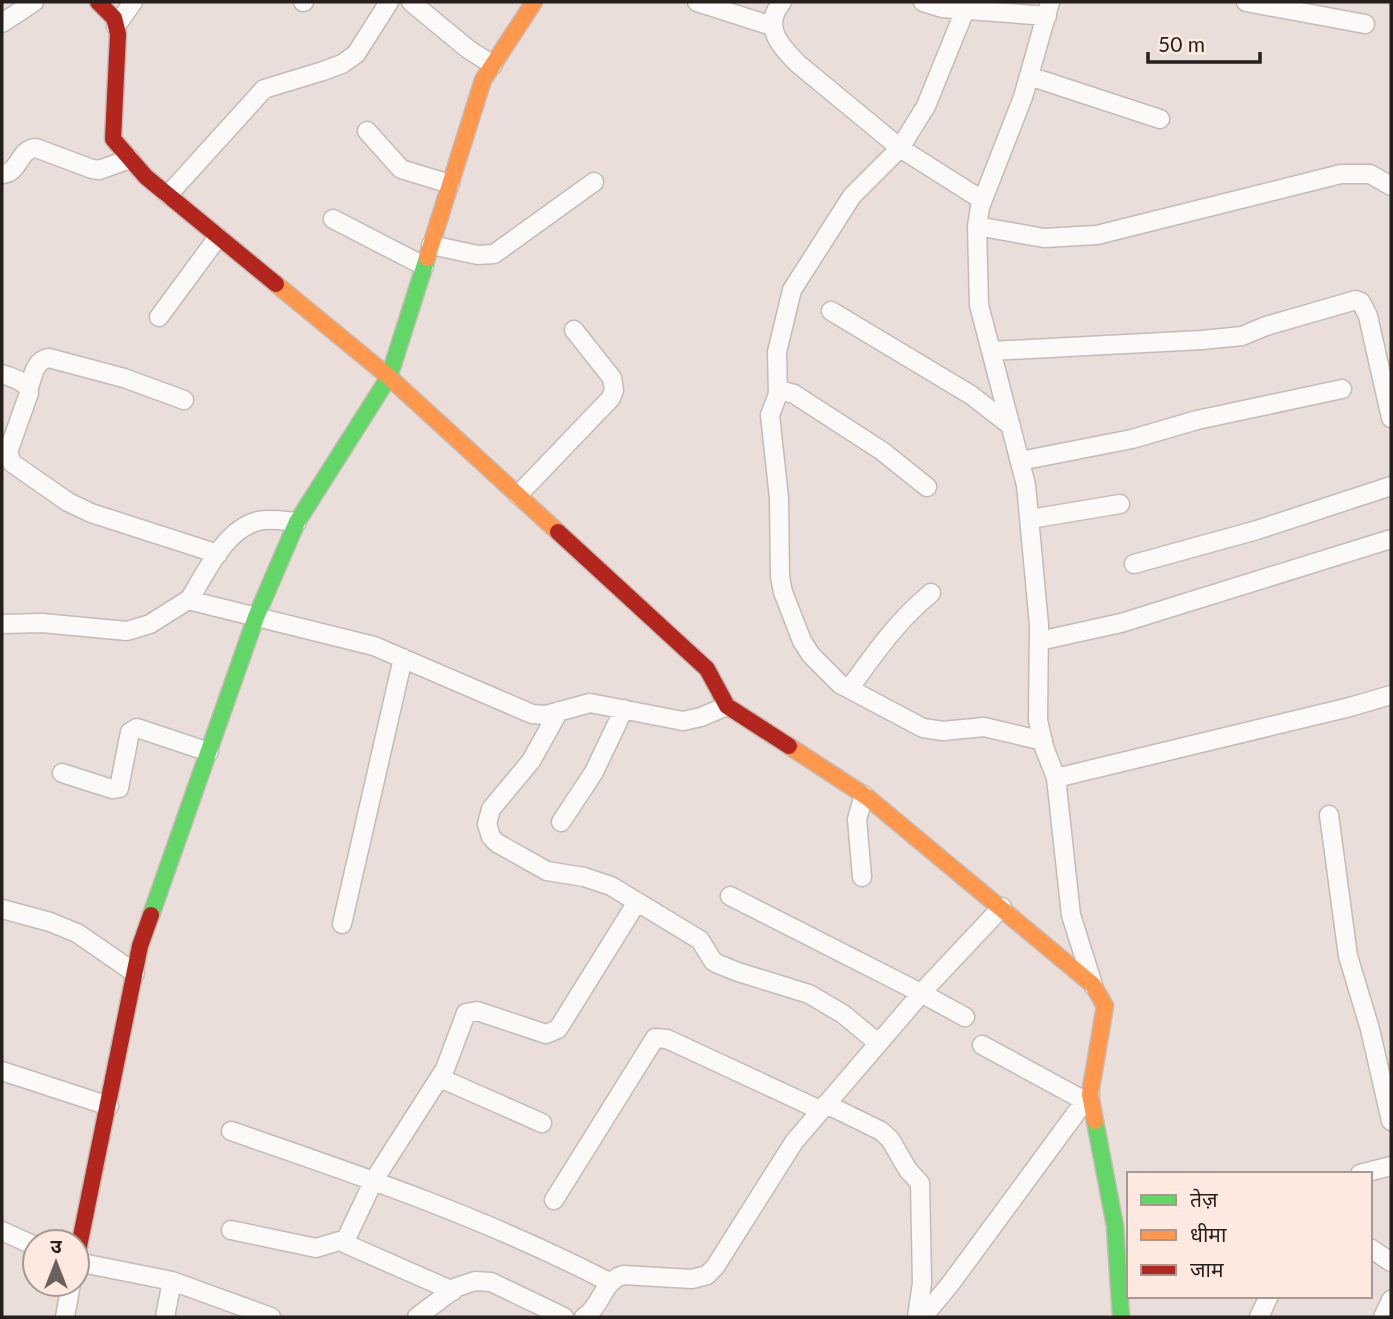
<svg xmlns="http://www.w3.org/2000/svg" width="1393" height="1319" font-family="Lato,'Noto Sans Devanagari',sans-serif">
	<rect width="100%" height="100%" fill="#e9ded9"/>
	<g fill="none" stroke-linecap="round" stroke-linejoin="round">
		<defs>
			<path id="street" d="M303,2H304
				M411,2L468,49L493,65
				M697,2L772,26
				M782,2C762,26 779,44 797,63L900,148L982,200
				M923,2L942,8L1047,16
				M1050,2L1023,97L980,207L977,226L979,305L1026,485L1039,625L1038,720L1044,747L1056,778L1071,915L1093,985
				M1246,2L1365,24
				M2,23L34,2
				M116,26L133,2
				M1029,76L1160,119
				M367,131L401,169L450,184
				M2,174C20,173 18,149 36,148L92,169L99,170L130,159
				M168,195L264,89L323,71L342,64L356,54L389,2
				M333,219L424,266
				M977,226L1044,238L1097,235L1341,174H1370L1391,186
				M431,245L478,255L494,254L594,182
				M831,311L971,395L1011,426
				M159,317L218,237
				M991,351L1202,340L1242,336L1266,326L1356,300L1361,302L1368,316L1391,418
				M2,374C12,378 28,381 29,393L8,452L12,463L68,502L91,513L218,554
				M29,388C33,375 35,360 49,358L124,378L184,400
				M778,394L777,352L792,290L852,196L900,148L926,106L965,10
				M1020,461L1132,439L1197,420L1342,389
				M927,487L882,451L794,394L783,391L778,394L770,415L779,498L780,577L783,592L802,641L811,655L840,684L923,728L943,731L984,727L1043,741
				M518,495L611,398L614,390L612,378L574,330
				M1030,519L1120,504
				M1134,564L1257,530L1391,486
				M189,600C206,573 224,530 258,521C270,518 285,521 297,522
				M2,624L42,623L127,631L150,624L188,600L374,646L532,714L546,715L590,703L683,721L701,717L727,706
				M1039,641L1121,623L1391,539
				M849,689C875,653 897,621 931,593
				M559,711L531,761L491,809L487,824L491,837L497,843L547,871L584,877L611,886L700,940L713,961L718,964L738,972L809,994L843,1014L878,1043
				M62,773L112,789L119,788L130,732L137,728L209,752
				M1056,778L1350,707L1391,695
				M1329,815L1348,956L1370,1029L1391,1121
				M561,822L594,772L624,709
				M862,877L857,819L864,795
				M730,896L921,993L965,1017
				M2,909L50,922L77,933L135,973
				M342,924L403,658
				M982,1045L1085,1101
				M2,1071L109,1106
				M440,1078L542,1123
				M826,1104L881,1131L890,1139L908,1170L920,1183L922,1283L917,1317
				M231,1131C359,1175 488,1219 609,1282
				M1360,1174L1391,1166
				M554,1200L655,1038L667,1039L820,1110
				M231,1230L316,1248L346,1239
				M2,1231L35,1246
				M1370,1248L1391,1262
				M77,1262L172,1281L271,1317
				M453,1291L346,1244V1239L374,1180L445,1069L466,1013L477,1011L546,1034L558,1029L637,902
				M65,1317L71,1284
				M165,1317L172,1281
				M417,1317L457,1287L475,1281L491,1282L564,1317
				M584,1317C602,1307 601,1282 623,1275L692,1279L707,1275L715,1267L794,1142L925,989L1002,907
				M923,1317L951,1283L1090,1094
				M1259,1317L1269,1296
				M1383,1317L1391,1300"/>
			<path id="fast" d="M151,915L256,617L297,522L389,377L427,258
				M1095,1121L1115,1226L1121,1317"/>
			<path id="slow" d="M427,258L483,80L534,2
				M276,284L389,377L558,532
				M789,746L867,797L1093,985L1105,1006L1090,1094L1095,1121"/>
			<path id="jam" d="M98,2L114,18L118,34L113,139L146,177L276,284
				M558,532L707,669L727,706L789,746
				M77,1256L140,946L151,915"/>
		</defs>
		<use href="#street" stroke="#c4bbb7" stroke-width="21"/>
		<use href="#fast" stroke="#c4bbb7" stroke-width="19"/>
		<use href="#slow" stroke="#c4bbb7" stroke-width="19"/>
		<use href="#jam" stroke="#c4bbb7" stroke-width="19"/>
		<use href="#street" stroke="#fcfaf9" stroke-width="18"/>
		<use href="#fast" stroke="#63d668" stroke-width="16"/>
		<use href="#slow" stroke="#ff974d" stroke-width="16"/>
		<use href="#jam" stroke="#b3261e" stroke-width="16"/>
	</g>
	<rect width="1393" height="1319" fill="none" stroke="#261e1b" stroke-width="7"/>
	<rect x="1127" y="1172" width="245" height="126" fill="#fde9df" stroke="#a79891" stroke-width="2"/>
	<rect x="1141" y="1195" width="35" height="10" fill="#63d668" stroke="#a79891" stroke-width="2"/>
	<text x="1190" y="1207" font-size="21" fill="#261e1b">तेज़</text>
	<rect x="1141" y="1230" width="35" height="10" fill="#ff974d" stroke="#a79891" stroke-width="2"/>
	<text x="1190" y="1242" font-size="21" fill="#261e1b">धीमा</text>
	<rect x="1141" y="1265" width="35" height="10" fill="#b3261e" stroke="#a79891" stroke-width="2"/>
	<text x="1190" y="1277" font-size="21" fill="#261e1b">जाम</text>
	<g transform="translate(56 1263)"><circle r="33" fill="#fde9df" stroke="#a79891" stroke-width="2"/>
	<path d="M0-5L12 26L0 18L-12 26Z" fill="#6a615e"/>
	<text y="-10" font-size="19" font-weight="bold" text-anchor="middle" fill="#261e1b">उ</text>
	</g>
	<path d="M1148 52v10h112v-10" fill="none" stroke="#261e1b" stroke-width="3.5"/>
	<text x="1158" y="52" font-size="21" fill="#261e1b" stroke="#fde9df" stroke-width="5" paint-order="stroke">50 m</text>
</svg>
